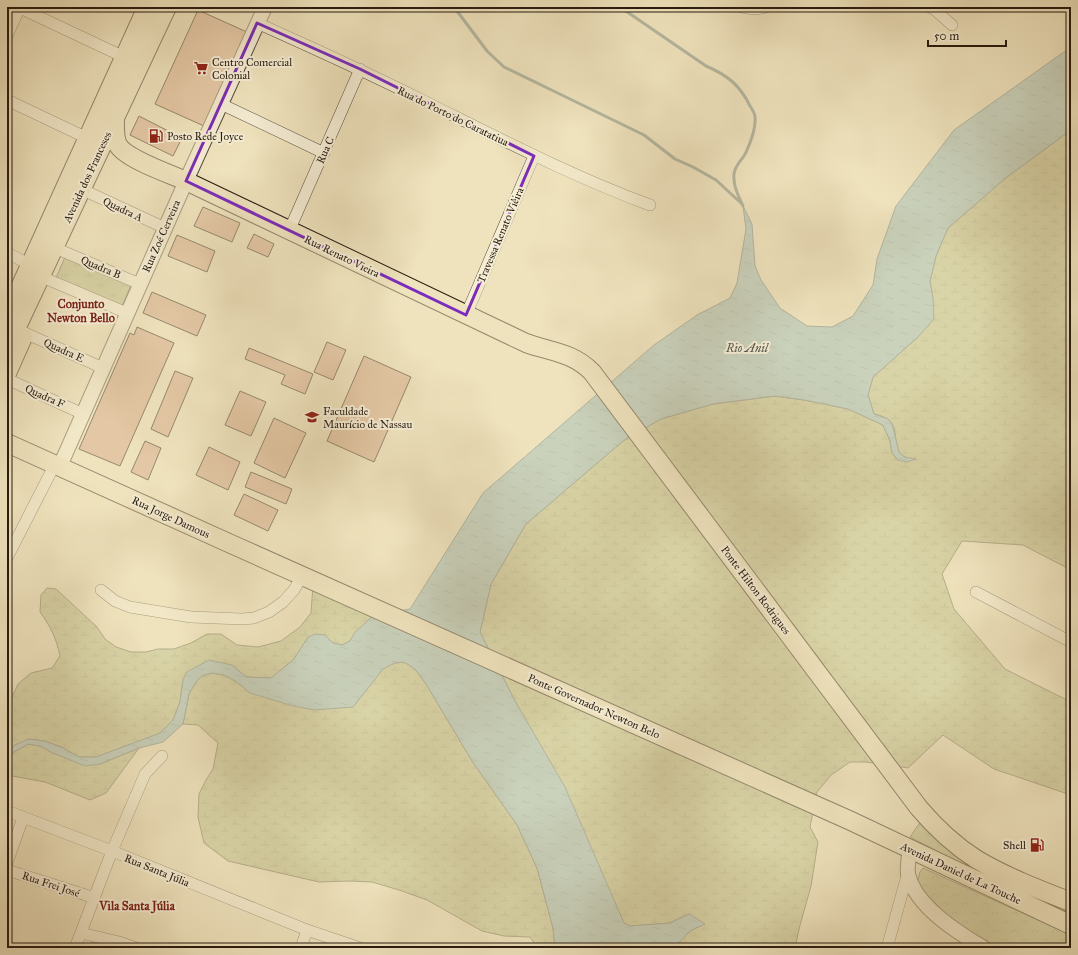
<svg xmlns="http://www.w3.org/2000/svg" width="1078" height="955" font-family="'IM FELL Great Primer',serif">
	<defs>
		<pattern id="grass-tufts" width="24" height="20" patternUnits="userSpaceOnUse"><rect width="24" height="20" fill="#bfc28d"/><path d="M3 7l-1-3M5 7V3M7 7l1-3M15 17l-1-3M17 17v-4M19 17l1-3" fill="none" stroke="#a4a679"/></pattern>
		<pattern id="forest-crowns" width="20" height="18" patternUnits="userSpaceOnUse"><rect width="20" height="18" fill="#bfc28d"/><path d="M2 6a3 3 0 1 1 6 0M12 15a3 3 0 1 1 6 0" fill="none" stroke="#a4a679"/></pattern>
		<pattern id="wetland-marsh" width="20" height="14" patternUnits="userSpaceOnUse"><rect width="20" height="14" fill="#bfc28d"/><path d="M1 5h8M5 5V1M11 12h8M15 12V8" fill="none" stroke="#a4a679"/></pattern>
		<pattern id="water-ripples" width="26" height="14" patternUnits="userSpaceOnUse"><rect width="26" height="14" fill="#9dbcbb"/><path d="M2 4q2-2 4 0t4 0M15 11q2-2 4 0t4 0" fill="none" stroke="#87a1a0"/></pattern>
	</defs>
	<rect width="100%" height="100%" fill="#efe3bd"/>
	<filter id="stains"><feTurbulence type="fractalNoise" baseFrequency=".005" numOctaves="4"/><feColorMatrix values="0 0 0 0 .2 0 0 0 0 .09 0 0 0 0 .02 0 0 0 .5 -.17"/></filter>
	<radialGradient id="worn" r=".72"><stop offset=".6" stop-color="#630" stop-opacity="0"/><stop offset="1" stop-color="#630" stop-opacity=".3"/></radialGradient>
	<path fill="url(#grass-tufts)" stroke="#736e4e" d="M65,257L131,285L122,306L56,278Z
		M921,821L1071,906V914L960,863L910,837Z"/>
	<path fill="url(#forest-crowns)" stroke="#736e4e" d="M923,868L1071,935V948H997L983,942L951,919L921,889L918,880L920,872Z"/>
	<path fill="url(#wetland-marsh)" stroke="#736e4e" d="M1071,130V570L1023,545L962,541L942,574L954,609L1005,669L1071,702V795L994,769L943,735L908,768L866,762H850L831,775L817,792L810,827L818,842L811,886L799,929L795,948H662C667,944 675,946 680,941C683,939 684,936 687,934C692,929 699,927 704,924L689,914L670,923L630,926L624,923L515,701L480,632L491,584L526,524L623,441L661,419L713,404L775,396L804,400L848,409L883,425L890,441L892,453L898,460L915,459C912,459 908,458 905,457C891,451 900,429 889,420C885,417 879,415 874,414L868,395L873,377L918,337L933,299L930,281L936,256L948,228L1007,177Z
		M313,585L374,615L356,632L350,641L342,645L333,643L325,635L308,637L294,659L271,678L246,677L232,665L183,680L180,702L173,720L160,734L96,757H79L61,747L45,741L29,739L15,745L7,751V708L18,684L31,673L52,668L60,656C56,638 51,627 40,612L41,595L47,588L56,589L97,627L105,639L116,647L131,652H146L158,649H174L191,643L207,634H221L237,645L258,647L281,641L300,627L311,613Z
		M404,662L415,669L426,684L472,761L517,825L537,868L553,928L555,948H538L530,937L504,936L482,931L427,900L399,890L372,882L350,881L319,882L228,861L204,843L198,817L199,794L206,780L213,769L218,743L198,725L183,724L189,694L196,682L202,676L212,673L224,675L237,682L250,693L353,707L383,668L395,663Z
		M28,744L40,746L53,753L100,764L139,748L106,793L90,800L45,782L7,775V756Z"/>
	<path fill="url(#water-ripples)" stroke="#6e7c77" d="M1071,47V130L1007,177L948,228L936,256L930,281L933,299L934,319L918,337L873,377L868,395L874,414L888,419L892,424L899,452L904,457L916,459L907,462L898,460L892,453L890,441L883,425L848,409L804,400L775,396L713,404L661,419L623,441L526,524L491,584L480,632L515,701L565,787L624,923L630,926L670,923L689,914L705,924C698,927 692,929 687,934C685,936 683,939 681,941C675,946 667,944 662,948H555L553,928L537,868L517,825L472,761L426,684L415,669L404,662L395,663L383,669L353,707L314,710L293,706L250,693L237,682L224,675L212,673L202,676L196,682L189,694L183,724L163,742L139,748L100,764L85,766L53,753L40,746L28,744L7,756V751L15,745L28,739L45,741L61,747L79,757H96L160,733L173,720L180,702L183,680L187,672L209,660L232,665L246,677L271,678L294,659L308,637L315,634L325,635L333,643L342,645L350,641L355,632L374,615L410,609L483,493L654,345L697,315L730,298L737,283L746,229L743,206L752,224L755,266L761,280L780,308L807,326L832,327L853,316L873,285L877,259L896,206L954,130Z"/>
	<g fill="none" stroke-linecap="round" stroke-linejoin="round">
		<path stroke="#6e7c77" stroke-width="3" d="M454,7L487,51L504,67L644,135L675,159L693,167L716,180L742,204
			M620,7L706,66C727,75 740,85 750,106C752,109 755,114 755,117C756,127 751,141 747,150C744,159 735,164 734,174C733,186 738,195 743,206"/>
	</g>
	<path fill="#d7a688" stroke="#271b10" d="M198,10L247,32L204,126L155,104Z
		M139,116L182,138L173,156L130,135Z
		M203,207L240,223L232,242L194,226Z
		M254,234L274,244L268,257L247,248Z
		M177,235L215,251L207,272L168,256Z
		M152,292L206,315L197,336L143,313Z
		M137,327L174,343L120,466L79,449L130,333L134,335Z
		M327,342L346,350L333,380L314,372Z
		M249,348L313,374L305,394L281,384L285,375L245,359Z
		M364,356L411,377L374,462L327,441Z
		M175,371L193,378L168,437L151,429Z
		M240,391L266,402L251,436L225,425Z
		M274,418L306,433L285,478L254,463Z
		M145,441L161,448L148,480L131,472Z
		M209,447L240,462L228,490L196,475Z
		M251,472L292,489L286,504L245,487Z
		M244,494L278,510L268,531L234,515Z"/>
	<g fill="none" stroke-linecap="round" stroke-linejoin="round">
		<defs>
			<path id="minor" d="M18,7L124,57
				M741,7C750,9 757,10 766,7
				M929,7L934,9L952,25
				M257,23C313,48 368,73 422,100C497,137 571,176 650,205
				M7,36L20,7
				M7,100L87,138
				M221,104L324,153
				M81,189L165,228
				M289,231L360,69
				M62,251L140,284
				M7,253L21,260
				M49,280L127,313
				M466,315L534,156
				M25,333L103,368
				M7,379L83,414
				M7,558L55,464
				M101,590L115,601L130,607L191,617L242,619L254,618L269,612L283,602L294,590L302,576
				M976,592L1071,642
				M7,811L112,851L307,930L360,948
				M7,863L23,818
				M7,870L95,898
				M81,933L119,942L136,948
				M75,948L112,851L145,774L162,756
				M301,948L307,930
				M887,948L908,872"/>
			<path id="tertiary" d="M60,466L186,181L265,7
				M910,849C909,856 907,866 908,874C915,906 958,933 984,948"/>
			<path id="primary" d="M115,118C115,127 114,137 118,145C126,159 170,174 186,181L526,343C551,352 572,352 592,372L919,808C936,828 954,845 976,859C1004,876 1040,890 1071,902
				M7,316L147,7
				M7,348L167,7
				M7,373L23,337
				M7,443L231,544L851,821L1071,925"/>
		</defs>
		<use href="#minor" stroke="#594d3b" stroke-width="12"/>
		<use href="#tertiary" stroke="#594d3b" stroke-width="16"/>
		<use href="#primary" stroke="#271b10" stroke-width="20"/>
		<use href="#minor" stroke="#f5edd4" stroke-width="11"/>
		<use href="#tertiary" stroke="#f5edd4" stroke-width="14"/>
		<use href="#primary" stroke="#efe3bd" stroke-width="18"/>
	</g>
	<path d="M0 0H1078V955H0ZM257,23L360,69L534,156L466,315L186,181Z" fill="#efe3bd" fill-opacity=".55" fill-rule="evenodd"/>
	<path fill="none" stroke="#7b2cbf" stroke-width="3" stroke-linejoin="round" d="M257,23L360,69L534,156L466,315L186,181Z"/>
	<defs>
		<symbol id="supermarket-bare" viewBox="-9 -9 18 18"><path d="M-6-5.5h2.5l.6 2H6L4.5 2H-2.5L-4.4-4H-6ZM-1.5 3.2a1.3 1.3 0 1 0 .1 0ZM3 3.2a1.3 1.3 0 1 0 .1 0Z" fill="#8f2418" stroke="#f5edd4" stroke-width="2.5" paint-order="stroke"/></symbol>
		<symbol id="fuel-bare" viewBox="-9 -9 18 18"><path d="M-5.5-6h7V0h2V4h1.3V-2.5L3-4.5l.8-.8L6-3V5H2.5V1h-1V6h-7ZM-4.2-4.7v3.2H.2V-4.7Z" fill="#8f2418" stroke="#f5edd4" stroke-width="2.5" paint-order="stroke"/></symbol>
		<symbol id="university-bare" viewBox="-9 -9 18 18"><path d="M0-5L7-2L0 1L-7-2ZM-4 1L0 2.5L4 1V4Q0 6-4 4Z" fill="#8f2418" stroke="#f5edd4" stroke-width="2.5" paint-order="stroke"/></symbol>
	</defs>
	<g fill-rule="evenodd">
		<use href="#supermarket-bare" x="191" y="58" width="20" height="20"/>
		<use href="#fuel-bare" x="146" y="126" width="20" height="20"/>
		<use href="#university-bare" x="302" y="407" width="20" height="20"/>
		<use href="#fuel-bare" x="1027" y="835" width="20" height="20"/>
	</g>
	<g text-anchor="middle" stroke-width="4" stroke-linejoin="round" paint-order="stroke">
		<g font-size="11" fill="#271b10" stroke="#f5edd4" text-anchor="start">
			<text x="212" y="66">Centro Comercial<tspan x="212" dy="13">Colonial</tspan></text>
			<text x="167" y="140">Posto Rede Joyce</text>
			<text x="323" y="415">Faculdade<tspan x="323" dy="13">Maurício de Nassau</tspan></text>
			<text x="1026" y="849" text-anchor="end">Shell</text>
		</g>
		<g font-size="11" fill="#271b10" stroke="#f5edd4">
			<text transform="translate(453 116) rotate(26)" y="4">Rua do Porto do Caratatiua</text>
			<text transform="translate(325 150) rotate(-66)" y="4">Rua C</text>
			<text transform="translate(87 177) rotate(-65)" y="4">Avenida dos Franceses</text>
			<text transform="translate(123 209) rotate(25)" y="4">Quadra A</text>
			<text transform="translate(500 235) rotate(-67)" y="4">Travessa Renato Viêira</text>
			<text transform="translate(161 236) rotate(-66)" y="4">Rua Zoé Cerveira</text>
			<text transform="translate(342 256) rotate(26)" y="4">Rua Renato Vieira</text>
			<text transform="translate(101 267) rotate(23)" y="4">Quadra B</text>
			<text transform="translate(64 350) rotate(24)" y="4">Quadra E</text>
			<text transform="translate(45 396) rotate(24)" y="4">Quadra F</text>
			<text transform="translate(171 517) rotate(25)" y="4">Rua Jorge Damous</text>
			<text transform="translate(756 590) rotate(53)" y="4">Ponte Hilton Rodrigues</text>
			<text transform="translate(594 706) rotate(24)" y="4">Ponte Governador Newton Belo</text>
			<text transform="translate(157 870) rotate(22)" y="4">Rua Santa Júlia</text>
			<text transform="translate(961 873) rotate(25)" y="4">Avenida Daniel de La Touche</text>
			<text transform="translate(51 884) rotate(18)" y="4">Rua Frei José</text>
		</g>
		<g font-size="12" font-weight="bold" fill="#7a1f14" stroke="#f5edd4">
			<text x="81" y="308">Conjunto<tspan x="81" dy="14">Newton Bello</tspan></text>
			<text x="137" y="910">Vila Santa Júlia</text>
		</g>
		<g font-size="12" font-style="italic" fill="#50534c" stroke="#f5edd4">
			<text x="747" y="352">Rio Anil</text>
		</g>
	</g>
	<rect width="1078" height="955" fill="none" stroke="#efe3bd" stroke-width="24"/>
	<rect x="8" y="8" width="1062" height="939" fill="none" stroke="#271b10" stroke-width="2"/>
	<rect x="12" y="12" width="1054" height="931" fill="none" stroke="#271b10"/>
	<path d="M928 40v6h78v-6" fill="none" stroke="#271b10" stroke-width="2"/>
	<text x="934" y="40" font-size="12" fill="#271b10" stroke="#f5edd4" stroke-width="3" paint-order="stroke">50 m</text>
	<rect width="100%" height="100%" filter="url(#stains)"/>
	<rect width="100%" height="100%" fill="url(#worn)"/>
</svg>
